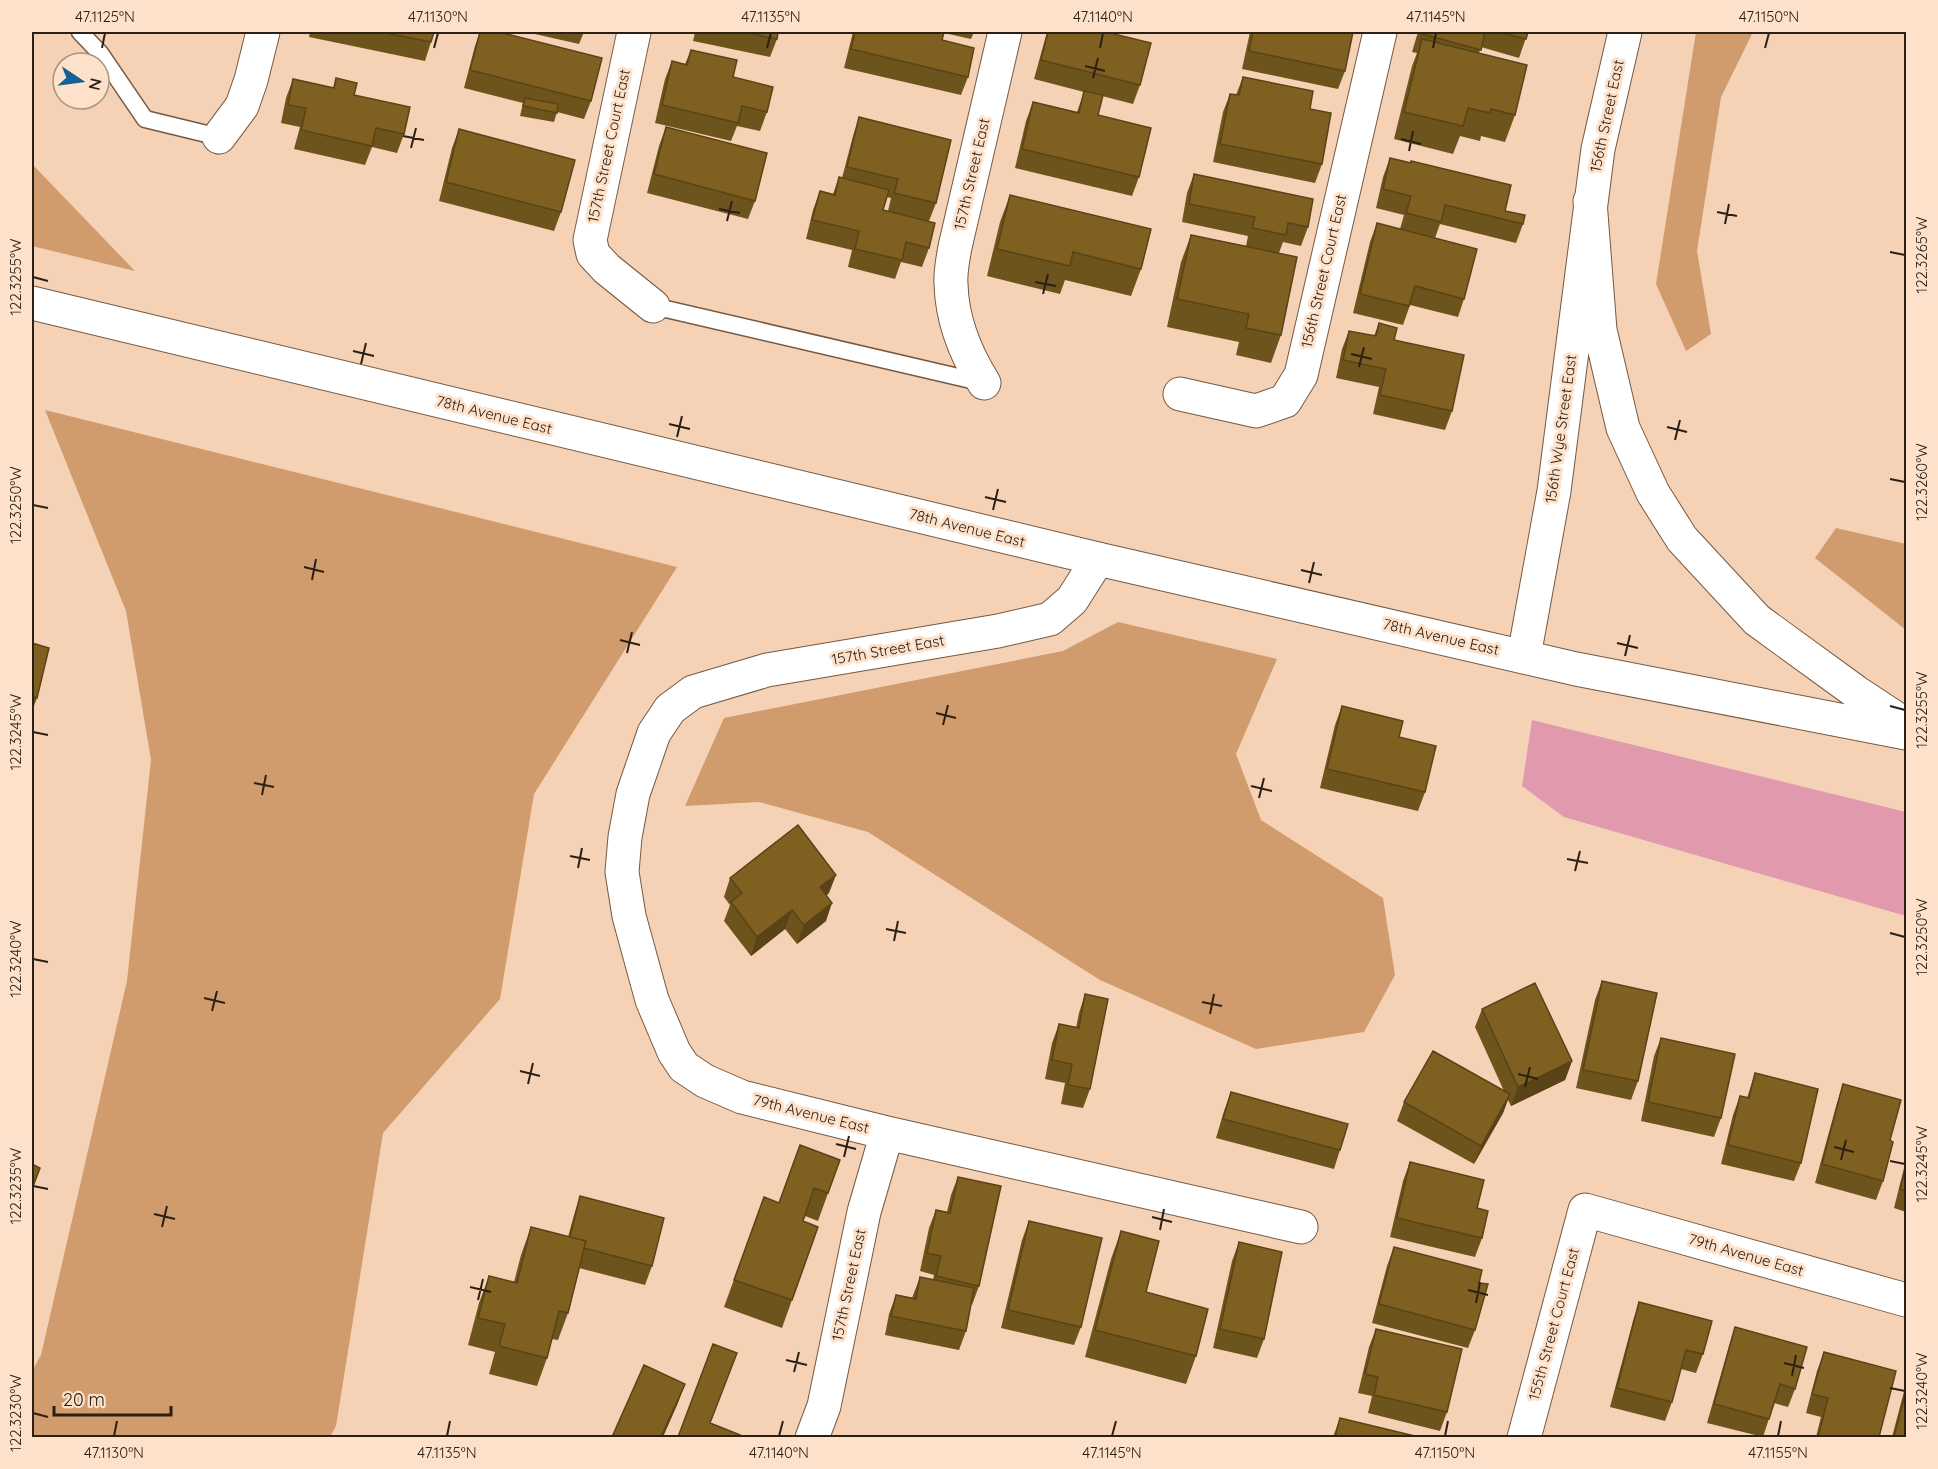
<svg xmlns="http://www.w3.org/2000/svg" width="1938" height="1469" font-family="Quicksand,sans-serif">
	<rect width="100%" height="100%" fill="#f5d2b6"/>
	<path fill="#d09b6d" d="M1696,32H1753L1721,97L1697,251L1711,334L1686,351L1656,284Z
		M32,164L135,271L32,246Z
		M45,410L677,567L534,794L500,999L383,1133L336,1426L330,1437H32V1371L41,1355L127,981L151,760L126,611Z
		M1836,528L1906,544V630L1815,558Z
		M1118,622L1277,659L1236,754L1261,820L1383,898L1395,975L1364,1032L1256,1049L1100,980L868,832L759,802L685,806L724,718L1063,651Z"/>
	<path fill="#e19aad" d="M1532,720L1906,812V916L1564,817L1522,786Z"/>
	<g fill="none" stroke-linecap="round" stroke-linejoin="round">
		<defs>
			<path id="service" d="M80,32L100,53L145,119L219,137
				M653,306L984,383"/>
			<path id="minor" d="M634,32L590,240L593,254L607,269L653,306
				M219,137L242,106L251,80L263,32
				M984,383C965,353 952,320 951,284C950,272 953,259 955,247L1005,32
				M1180,394L1256,411L1285,401L1301,375L1380,32
				M1098,559L1072,600L1050,619L998,631L767,670L693,692L670,709L654,733L633,794L625,837L622,872L629,916L652,1000L674,1052L684,1067L705,1081L742,1097L887,1133L1301,1227
				M812,1438L824,1406L864,1212L887,1133
				M1524,1438L1585,1210L1906,1300"/>
			<path id="tertiary" d="M1590,201L1600,330L1623,428L1653,493L1682,539L1757,620L1856,692L1906,725
				M32,303L1098,559L1576,669L1906,733
				M1524,656L1554,491L1598,149L1625,32"/>
		</defs>
		<use href="#service" stroke="#765940" stroke-width="19"/>
		<use href="#minor" stroke="#765940" stroke-width="35"/>
		<use href="#tertiary" stroke="#765940" stroke-width="35"/>
		<use href="#service" stroke="#fff" stroke-width="16"/>
		<use href="#minor" stroke="#fff" stroke-width="33"/>
		<use href="#tertiary" stroke="#fff" stroke-width="33"/>
	</g>
	<path fill="#6d531c" fill-rule="evenodd" d="M310,32H434L431,42L425,61L309,37Z
		M480,32L591,101L584,119L557,112L554,122L520,116L523,103L464,88L475,46Z
		M526,32H584L579,44Z
		M695,32H778L777,39L770,57L693,41Z
		M853,32H974L971,39L944,33L942,40L968,77L961,95L844,68Z
		M1047,32L1140,85L1133,104L1102,96L1098,115L1139,177L1132,196L1015,168L1026,121L1033,102L1077,112L1084,92L1034,79Z
		M1250,32H1353L1345,71L1338,89L1242,69Z
		M1418,32H1528L1519,58L1481,47L1479,53L1515,115L1505,142L1481,136L1480,141L1460,136L1453,154L1394,139L1412,66L1417,53L1412,52Z
		M691,50L733,77L767,112L760,131L737,126L731,141L655,123L665,79L672,61L685,64Z
		M1243,77L1310,109L1322,164L1315,183L1213,162L1223,112L1230,94L1236,95Z
		M336,78L354,95L404,134L397,153L372,147L365,165L294,149L300,127L281,123L286,98L293,79L333,88Z
		M859,117L936,203L929,221V248L922,267L901,262L895,279L848,267L852,250L806,239L813,210L820,191L833,194L839,177L842,178L853,136ZM887,197L891,198L888,211L883,210Z
		M666,127L755,201L748,219L647,193L659,146Z
		M459,129L561,212L554,231L439,201L452,148Z
		M1390,158L1505,211L1523,224L1516,243L1440,224L1435,238L1464,299L1458,317L1410,305L1403,325L1353,313L1370,242L1377,223L1400,229L1404,215L1376,208L1383,177Z
		M1194,174L1308,227L1301,246L1283,242L1279,253L1281,335L1271,363L1236,355L1239,342L1167,327L1181,262L1191,235L1246,246L1248,236L1182,222L1187,193Z
		M1010,195L1141,269L1131,296L1065,280L1060,294L987,276L1000,222Z
		M1379,323L1394,340L1452,411L1445,430L1373,414L1379,387L1336,378L1342,349L1349,331L1374,336Z
		M32,643L37,698L32,711Z
		M1342,706L1399,737L1425,792L1418,811L1320,788L1335,725Z
		M730,878L829,893L827,895L826,921L797,944L785,929L751,956L724,921L730,905L724,897Z
		M1602,981L1638,1081L1631,1100L1576,1088L1595,1000Z
		M1085,994L1090,1089L1083,1108L1061,1104L1065,1083L1045,1079L1052,1043L1059,1024L1076,1028L1079,1013Z
		M1482,1009L1572,1061L1565,1080L1511,1106L1508,1100L1503,1113L1474,1164L1397,1121L1404,1102L1504,1091L1475,1027Z
		M1661,1038L1721,1118L1714,1137L1641,1121L1654,1056Z
		M1755,1073L1801,1163L1794,1181L1721,1164L1733,1115L1740,1096L1747,1098Z
		M1843,1084L1890,1140L1883,1181L1876,1200L1815,1183L1837,1103Z
		M1231,1092L1340,1150L1334,1169L1216,1138L1224,1111Z
		M840,1160L818,1221L805,1216L803,1221L818,1227L782,1328L724,1307L764,1197L779,1203Z
		M1906,1160V1212L1894,1208Z
		M1410,1162L1477,1208L1482,1238L1475,1257L1390,1237L1403,1181Z
		M958,1177L979,1286L972,1305L971,1304L966,1331L959,1350L885,1335L889,1314L896,1295L912,1298L920,1277L933,1280L934,1275L920,1271L929,1228L936,1210L947,1212L951,1195Z
		M580,1196L652,1266L645,1285L579,1268L568,1313L558,1340L552,1339L547,1358L537,1386L489,1374L495,1352L468,1345L479,1303L489,1276L514,1282L521,1255L531,1227L568,1237L574,1215Z
		M1029,1221L1081,1327L1074,1345L1001,1328L1022,1240Z
		M1121,1231L1146,1292L1196,1356L1186,1384L1085,1357L1111,1259Z
		M1239,1242L1264,1339L1257,1358L1213,1348L1232,1261Z
		M1394,1247L1479,1283L1475,1330L1468,1348L1372,1323L1387,1266Z
		M1639,1302L1703,1354L1696,1373L1681,1369L1672,1402L1665,1421L1610,1407L1633,1321Z
		M1735,1327L1795,1389L1788,1407L1774,1403L1763,1437L1707,1423L1729,1346Z
		M1376,1329L1447,1412L1440,1431L1368,1413L1372,1396L1358,1393L1369,1347Z
		M1824,1352L1879,1437H1816L1821,1417L1806,1413L1817,1371Z
		M1906,1384V1437H1892Z
		M1340,1418L1335,1437H1333Z"/>
	<path fill="#594317" d="M836,875L829,893L813,905L820,887Z
		M832,903L826,921L797,944L804,925Z
		M792,910L785,929L751,956L757,937Z
		M1572,1061L1565,1080L1511,1106L1518,1087Z
		M1510,1094L1503,1113L1474,1164L1481,1146Z
		M685,1384L678,1403L663,1437H661Z"/>
	<path fill="#7f6021" stroke="#594317" stroke-width="1.5" d="M380,32H434L431,42Z
		M480,32H499L602,58L591,101L470,70Z
		M743,32H778L777,39Z
		M855,32H944L942,40L974,48L968,77L851,49Z
		M1048,32H1106L1151,43L1140,85L1041,60Z
		M1253,32H1353L1345,71L1249,51Z
		M1420,32H1485L1481,50L1419,33Z
		M1498,32H1528L1526,39Z
		M1422,39L1527,65L1515,115L1491,109L1490,113L1468,108L1463,126L1404,112Z
		M691,50L737,60L733,77L773,87L767,112L742,106L738,123L662,105L672,61L687,65Z
		M1243,77L1313,91L1310,109L1331,113L1322,164L1220,144L1230,94L1239,95Z
		M336,78L357,83L354,95L410,107L404,134L376,128L372,146L301,130L306,108L288,105L293,79L334,88Z
		M1084,91L1103,95L1098,115L1151,128L1139,177L1022,149L1033,102L1079,113Z
		M525,98L558,104L557,113L523,106Z
		M859,117L951,140L936,203L894,193L898,179L847,167Z
		M666,127L767,153L755,201L654,174Z
		M459,129L575,160L561,212L446,182Z
		M1390,158L1411,163V161L1511,185L1505,211L1525,215L1523,224L1445,205L1441,222L1406,213L1411,196L1383,189Z
		M1194,174L1313,199L1308,227L1288,223L1286,235L1252,228L1255,217L1189,204Z
		M839,177L889,190L883,210L935,223L929,248L906,242L902,260L855,249L859,231L812,220L820,191L835,195Z
		M1010,195L1151,229L1141,269L1073,252L1070,266L997,249Z
		M1377,223L1477,249L1464,299L1415,286L1409,306L1360,294Z
		M1191,235L1297,257L1281,335L1246,328L1249,314L1177,299Z
		M1379,323L1397,328L1394,340L1464,355L1452,411L1380,395L1386,369L1343,360L1349,331L1376,336Z
		M32,643L49,648L37,698L32,696Z
		M1342,706L1403,721L1399,737L1436,746L1425,792L1327,769Z
		M798,825L836,875L820,887L832,903L804,925L792,910L757,937L731,902L742,893L730,878Z
		M1602,981L1657,993L1638,1081L1583,1070Z
		M1535,983L1572,1061L1518,1087L1482,1009Z
		M1085,994L1108,999L1090,1089L1068,1085L1072,1064L1052,1060L1059,1024L1079,1028Z
		M1661,1038L1735,1054L1721,1118L1648,1102Z
		M1433,1051L1510,1094L1481,1146L1404,1102Z
		M1755,1073L1818,1089L1801,1163L1728,1145L1740,1096L1749,1098Z
		M1843,1084L1901,1100L1890,1140L1893,1142L1883,1181L1822,1164Z
		M1231,1092L1348,1124L1340,1150L1223,1119Z
		M800,1145L840,1160L828,1193L814,1188L803,1221L818,1227L792,1300L734,1280L764,1197L779,1203Z
		M1410,1162L1484,1180L1477,1208L1488,1211L1482,1238L1397,1218Z
		M32,1164L40,1168L32,1189Z
		M1906,1167V1191L1900,1189Z
		M958,1177L1001,1186L979,1286L936,1276L941,1256L927,1253L936,1210L950,1213Z
		M580,1196L664,1218L652,1266L584,1248L586,1241L570,1237Z
		M1029,1221L1102,1238L1081,1327L1008,1310Z
		M531,1227L586,1241L568,1313L559,1311L547,1358L499,1346L505,1324L478,1318L489,1276L517,1283Z
		M1121,1231L1159,1241L1146,1292L1208,1309L1196,1356L1095,1330Z
		M1239,1242L1282,1252L1264,1339L1220,1329Z
		M1394,1247L1482,1270L1479,1283L1488,1284L1475,1330L1379,1304Z
		M920,1277L974,1288L966,1331L891,1316L896,1295L916,1299Z
		M1639,1302L1712,1321L1703,1354L1686,1350L1672,1402L1617,1388Z
		M1735,1327L1807,1347L1795,1389L1780,1384L1769,1419L1714,1404Z
		M1376,1329L1462,1349L1447,1412L1374,1395L1378,1377L1365,1374Z
		M713,1344L737,1353L710,1423L740,1435L739,1437H678Z
		M1824,1352L1896,1371L1879,1437H1818L1828,1398L1812,1394Z
		M644,1365L685,1384L661,1437H612Z
		M1906,1390V1437H1894Z
		M1340,1418L1419,1437H1335Z"/>
	<path fill="none" stroke="#2c2015" stroke-width="2" d="M102,48L105,33M434,48L438,33M767,48L771,33M1100,48L1103,33M1433,48L1436,33M1765,48L1769,33M1085,66L1105,71M1093,78L1098,58M403,136L424,140M1401,139L1421,144M411,148L416,128M1409,151L1413,131M719,209L740,213M1717,212L1737,216M727,221L732,201M1725,224L1729,204M1890,252L1905,255M33,277L48,281M1035,282L1056,286M1043,294L1048,274M353,351L374,356M1351,354L1372,359M361,364L366,343M1359,367L1364,347M669,424L690,429M1667,427L1687,432M677,437L682,416M1675,440L1680,420M1890,479L1905,482M985,497L1006,502M33,505L48,508M993,510L998,489M304,567L324,572M1301,570L1322,575M312,580L316,559M1309,583L1314,562M620,640L640,645M1617,643L1638,648M627,653L632,632M1625,656L1630,635M1890,706L1905,710M936,713L956,718M943,725L948,705M33,732L48,735M254,783L274,787M1251,786L1272,791M262,795L266,775M1259,798L1264,778M570,856L590,860M1567,859L1588,863M578,868L582,848M1575,871L1580,851M886,929L906,933M1890,933L1905,937M894,941L898,921M33,959L48,962M204,998L225,1003M1202,1002L1222,1006M212,1011L217,991M1210,1014L1214,994M520,1071L540,1076M1518,1074L1538,1079M528,1084L533,1063M1525,1087L1530,1067M836,1144L856,1149M1834,1147L1854,1152M844,1157L849,1136M1841,1160L1846,1140M1890,1161L1905,1164M33,1186L48,1189M154,1214L175,1219M1152,1217L1172,1222M162,1227L167,1206M1160,1230L1164,1209M470,1287L491,1292M1468,1290L1488,1295M478,1300L483,1279M1476,1303L1480,1282M786,1360L807,1365M1784,1363L1804,1368M794,1372L799,1352M1792,1376L1796,1355M1890,1388L1905,1391M33,1413L48,1417M114,1436L117,1421M447,1436L450,1421M779,1436L783,1421M1112,1436L1116,1421M1445,1436L1448,1421M1778,1436L1781,1421"/>
	<g text-anchor="middle" stroke-width="6" stroke-linejoin="round" paint-order="stroke">
		<g font-size="15" fill="#2c2015" stroke="#fde1ca">
			<text transform="translate(1607 116) rotate(-78)" y="5">156th Street East</text>
			<text transform="translate(609 146) rotate(-78)" y="5">157th Street Court East</text>
			<text transform="translate(972 174) rotate(-77)" y="5">157th Street East</text>
			<text transform="translate(1324 271) rotate(-77)" y="5">156th Street Court East</text>
			<text transform="translate(494 415) rotate(14)" y="5">78th Avenue East</text>
			<text transform="translate(1561 429) rotate(-82)" y="5">156th Wye Street East</text>
			<text transform="translate(967 528) rotate(14)" y="5">78th Avenue East</text>
			<text transform="translate(1441 637) rotate(13)" y="5">78th Avenue East</text>
			<text transform="translate(888 650) rotate(-10)" y="5">157th Street East</text>
			<text transform="translate(811 1114) rotate(14)" y="5">79th Avenue East</text>
			<text transform="translate(1746 1255) rotate(16)" y="5">79th Avenue East</text>
			<text transform="translate(849 1285) rotate(-78)" y="5">157th Street East</text>
			<text transform="translate(1554 1324) rotate(-75)" y="5">155th Street Court East</text>
		</g>
	</g>
	<rect width="1938" height="1469" fill="none" stroke="#fde1ca" stroke-width="66"/>
	<g transform="translate(81 81) rotate(103)"><circle r="28" fill="#fde1ca" stroke="#a99482" stroke-width="1.5"/>
	<path d="M0-4.5L10 22L0 15L-10 22Z" fill="#0f6495"/>
	<text y="-9" font-size="16" font-weight="bold" text-anchor="middle" fill="#2c2015">N</text>
	</g>
	<path d="M54 1406v9h117v-9" fill="none" stroke="#2c2015" stroke-width="3"/>
	<text x="63" y="1406" font-size="18" fill="#2c2015" stroke="#fde1ca" stroke-width="4.5" paint-order="stroke">20 m</text>
	<rect x="33" y="33" width="1872" height="1403" fill="none" stroke="#2c2015" stroke-width="2"/>
	<g font-size="15" text-anchor="middle" fill="#2c2015">
		<text x="105" y="22">47.1125°N</text>
		<text x="438" y="22">47.1130°N</text>
		<text x="771" y="22">47.1135°N</text>
		<text x="1103" y="22">47.1140°N</text>
		<text x="1436" y="22">47.1145°N</text>
		<text x="1769" y="22">47.1150°N</text>
		<text transform="translate(1922 255) rotate(-90)" y="5">122.3265°W</text>
		<text transform="translate(16 277) rotate(-90)" y="5">122.3255°W</text>
		<text transform="translate(1922 482) rotate(-90)" y="5">122.3260°W</text>
		<text transform="translate(16 505) rotate(-90)" y="5">122.3250°W</text>
		<text transform="translate(1922 710) rotate(-90)" y="5">122.3255°W</text>
		<text transform="translate(16 732) rotate(-90)" y="5">122.3245°W</text>
		<text transform="translate(1922 937) rotate(-90)" y="5">122.3250°W</text>
		<text transform="translate(16 959) rotate(-90)" y="5">122.3240°W</text>
		<text transform="translate(1922 1164) rotate(-90)" y="5">122.3245°W</text>
		<text transform="translate(16 1186) rotate(-90)" y="5">122.3235°W</text>
		<text transform="translate(1922 1391) rotate(-90)" y="5">122.3240°W</text>
		<text transform="translate(16 1413) rotate(-90)" y="5">122.3230°W</text>
		<text x="114" y="1458">47.1130°N</text>
		<text x="447" y="1458">47.1135°N</text>
		<text x="779" y="1458">47.1140°N</text>
		<text x="1112" y="1458">47.1145°N</text>
		<text x="1445" y="1458">47.1150°N</text>
		<text x="1778" y="1458">47.1155°N</text>
	</g>
</svg>
